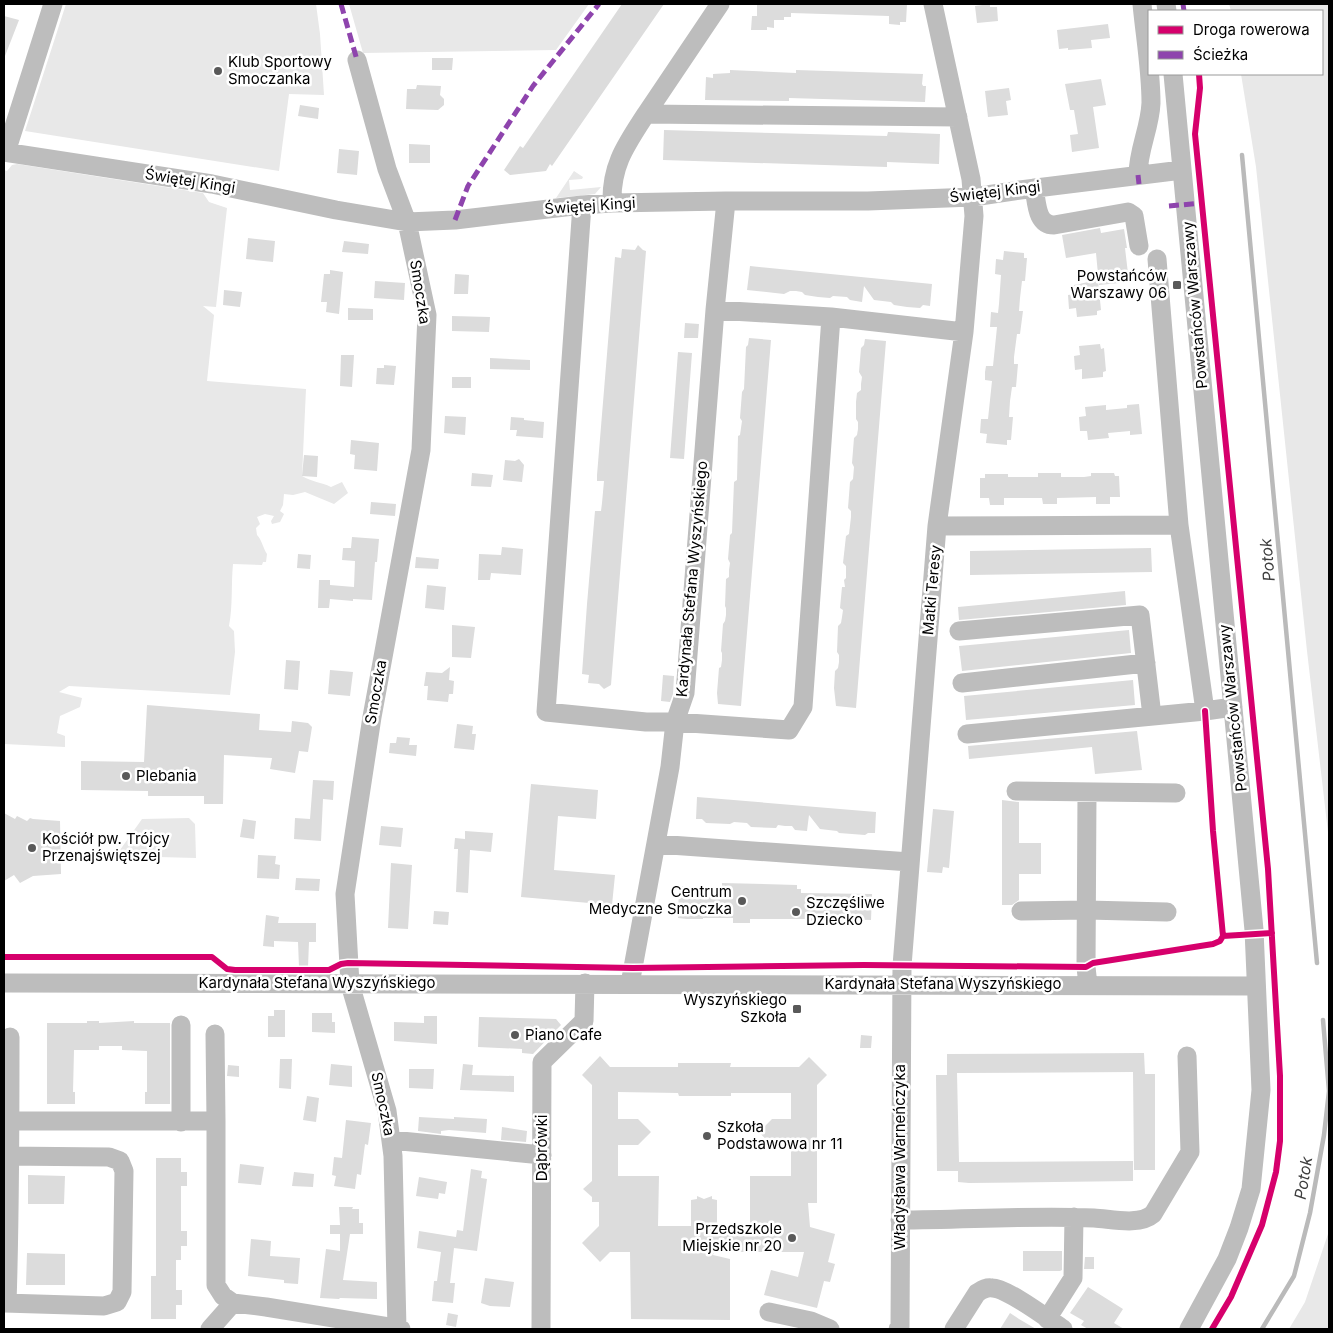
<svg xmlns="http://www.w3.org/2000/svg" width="1333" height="1333" font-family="Inter,sans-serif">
	<rect width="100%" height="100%" fill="#fff"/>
	<path fill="#e8e8e8" d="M66,4H316L320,34L324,95L289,94L279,171L25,131Z
		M349,4H589L556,50L363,53Z
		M1229,4H1329V841L1307,651L1256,167L1241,74H1322V11H1231Z
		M17,164L203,193L209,202L227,208L216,307L203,306L214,315L207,381L306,389L302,476C312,482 321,482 331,487L342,482L348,493L334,504L305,492L293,495L284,494L283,505L280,511L284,514L280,522L272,524L271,521L274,516L265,514L257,517L260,524L256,528L257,535C262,540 263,548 267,554L266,562H263L262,565L233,564C231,585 233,605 229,626L234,631L235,652L230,695L69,686L59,692L82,698L80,707L60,716L57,733L65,736V747L4,744V170L7,171L12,165Z
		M574,171L583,177L582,179L569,180L570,190L601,187L595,194L556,198Z
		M189,818L195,824L196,858L122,856L120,853V850L142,819Z
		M1329,1231V1329H1289L1305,1302Z"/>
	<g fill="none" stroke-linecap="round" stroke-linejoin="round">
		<path stroke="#bababa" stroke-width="4.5" d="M1242,155L1317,963
			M1262,1329L1294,1276L1310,1213L1324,1135L1329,1091L1323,1020"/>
	</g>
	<path fill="#dcdcdc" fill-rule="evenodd" d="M622,4H664L552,166L550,164L546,171L510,175L504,170L520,146L523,148Z
		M757,4H907L906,22H900V25L889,24V16L791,13V17H784V20H774V28L767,27V30H751L752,16H757Z
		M990,4V7H997L998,21L977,23L975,6Z
		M4,16L19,20L5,56L4,55Z
		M1108,24L1110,38L1091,40L1092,48L1068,50V48L1059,49L1057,30Z
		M432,58H453L452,70H432Z
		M730,70L796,73V70L923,74L922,84L923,86H926L925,102L789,98V101L705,100L706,77L713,78V74L730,73Z
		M1101,79L1106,105L1093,107L1099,148L1072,152L1070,135L1078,134L1074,110H1070L1065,84Z
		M417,85L441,86L440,95L444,99V105L438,110L406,109L407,89H416Z
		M1009,88L1011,100L1006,101L1008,115L988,117L985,91Z
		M300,105L319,108L318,119L298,116Z
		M664,130L887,136L888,132L940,134L939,164L887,162V167L663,160Z
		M409,144L430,145V163H409Z
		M339,149L359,151L357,175L337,173Z
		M1100,228L1101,233L1124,229L1127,248H1125L1129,282L1099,285L1096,253L1066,258L1062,235Z
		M248,238L275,241L273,262L246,259Z
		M344,241L369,244L368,254L342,252Z
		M638,245L643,250L646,251L611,685L604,689L599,684L588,683L589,675L582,674L587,604L595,511H601L602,503L604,481H597V475L615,257L621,258L622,249L635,250Z
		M1004,251L1024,253V258H1027L1025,281H1022L1020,298L1019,311H1023L1020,334H1017L1014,357V364H1018L1016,387H1012L1010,401L1009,417H1013L1011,440H1007V445L986,443L987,434L980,433L981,419H988L992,381L985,380V372L986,366H993L996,337L997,327H990L991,312L998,313L999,304L1001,275L995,274L996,259L1003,260Z
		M750,266L932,284L930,306L923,305L920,308L907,307L894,305L891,302L874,300L864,286L862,302L850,300L847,297L833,296L830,298L818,297L805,295L802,292L796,291H790L784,294L747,290Z
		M330,270L343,272L339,314L326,312L327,302H321L324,274H330Z
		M455,274L469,275L468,294H454Z
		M1098,280L1101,310L1097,311V315L1077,317L1076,308L1069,309L1068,295L1075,294L1074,285Z
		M375,281L405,283L404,300L374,298Z
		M224,290L242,292L240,307L223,305Z
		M348,308L373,309V320H348Z
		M452,316L490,317L489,332L452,331Z
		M685,323L699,324L698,338H684Z
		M749,338L771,340L741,706L718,704L717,693L719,668L721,667L722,660V653L721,651L723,624L725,621L726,615V608L725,606L726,579L729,577V570L730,563L728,559L730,535L732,533L734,482L737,480L738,436L740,435L742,421L740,418L742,392L744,389L746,347L748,345Z
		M865,339L886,341L856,708L836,706L834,688L835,671L838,668L839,662V655L837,652L838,626L841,623L842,617L843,610L840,608L842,587H845L844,580L846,578V566L843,563L846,536L849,534L851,517V511L848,508L850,482L853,479L854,467L852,463L854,438L857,435L858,429V422L856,419V402L857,393L861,390V384L862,377L859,372L861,348L864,345Z
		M1100,344L1101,349L1104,348L1106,371L1103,372V377L1082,379V369L1075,370L1074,356L1080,355L1079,346Z
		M678,352L692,353L684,459L670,458Z
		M341,355H354L352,387L340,386Z
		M490,358L530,360V370L490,369Z
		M384,365L396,366L394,385L376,384L377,368H384Z
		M452,377H471V388H452Z
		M1139,404L1142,434L1130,435V431L1108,433L1109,438L1088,440L1087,431H1080L1079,417L1086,416L1085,407L1106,405V410L1127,408V405Z
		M445,416L466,417L465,435L444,433Z
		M511,417L524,418V420L544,422L543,438L516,436L517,430H510Z
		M351,440L379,443L377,471L354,469L355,455L350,454Z
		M304,455L318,456L317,477L302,476Z
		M519,459L524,465L522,482L503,480L505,460L515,461Z
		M472,473L493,475L491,487L471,486Z
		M1038,473H1061V477H1084L1091,476V473H1114L1115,476H1119L1120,497H1110V504H1096V497L1057,498V504H1043L1042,498H1004V505H990L989,498H980V478H985V474H1008V477H1038Z
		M371,502L396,504L395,516L370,514Z
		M352,537L379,539L377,562H375L372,600L353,599V601L330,599L329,608H318L319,580H330V585L354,587L355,561L342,560L343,548H351Z
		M502,547L523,549L521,575L491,573L490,580H478L479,554L501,555Z
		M1151,548L1152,572L970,575V551Z
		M298,554L311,555L310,569L297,568Z
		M416,557L439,559L438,569L415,568Z
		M427,585L446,587L444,610L425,608Z
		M1125,591L1126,605L959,620L958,607Z
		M452,625L475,627L471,658L452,657Z
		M1129,630L1131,653L962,671L959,646Z
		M286,660L300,661L298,690L284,689Z
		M450,667L449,680L454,681L453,694H449L448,702L427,700L428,686H424L426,672L442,673Z
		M330,670L353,672L350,696L328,694Z
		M663,675L674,676L673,694L670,702L661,701Z
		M1133,680L1135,705L966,720L964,696Z
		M147,705L260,714L259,730L291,732L292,721L308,723L312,727L308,752L299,751L295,773L270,769L272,758L224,755L223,804H204V796H148V791L81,790V761L144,762Z
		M457,724L473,726L472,734H476L474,750L454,748Z
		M1137,731L1142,770L1095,774L1092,747L969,759L968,746Z
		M397,737L410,738L409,745H417L416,756L389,753L390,743H396Z
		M313,780L334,781L333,800L323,799L321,841L294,839L295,818L310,819Z
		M531,784L598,790L596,819L558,816L554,870L615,875L612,905L521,897Z
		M697,797L876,812L875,833H868L865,835L839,833L837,831L820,829L809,815L807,831L795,830L792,826H785L778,825L776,828L751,827L747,823L734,822L730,824L706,823L702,819H696Z
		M1002,800L1019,802V843H1041V874H1019V900L1012,905H1002Z
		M933,809L954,811L949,868L943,867L942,873L927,872Z
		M4,813L15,819L17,816L27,821L30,818L33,819L60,821L61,874L33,876L20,883L14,875L4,881Z
		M243,819L256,821L254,839L240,837Z
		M381,826L403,828L401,847L379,845Z
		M465,831L493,833L491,852L470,850L468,893L456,892L458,849H454L455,838L465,839Z
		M258,855L276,856L275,864L280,865L279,879L257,878Z
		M391,863L412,865L408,929L388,928Z
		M296,878L320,879L319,891L295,890Z
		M722,883L797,885V889H801V893L872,894L871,920L842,919V925L810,924V919H750V923H733V918H703V919H687L678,918L679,886L692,887V892L722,893Z
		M434,911L449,912L448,925L433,924Z
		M266,915L279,917L278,923H316V942H309L308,967H299L298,942L274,941V947L263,946Z
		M274,1010H285V1037H268V1016H274Z
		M312,1013H332V1022H335V1033L312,1032Z
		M424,1016H437V1044L394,1041V1022L424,1023Z
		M479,1017L556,1019L561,1025L533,1054L522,1053V1049L478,1047Z
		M87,1021H99V1023L134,1021V1023H170V1104H145V1092H147V1051L122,1050V1046H99V1050H74L73,1092H75V1104H47V1023H87Z
		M861,1035L872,1036L871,1048H860Z
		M1144,1053L1145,1074H1155V1170H1134L1133,1072L957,1073L959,1162L1133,1161V1181L969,1183L958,1182V1171H937L936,1075H947V1054Z
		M600,1056L610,1067H678V1063H731L730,1067H799L809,1057L827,1075L817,1085V1203H808L810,1227L835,1234L828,1262L835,1264L830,1282L824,1281L817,1308L764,1295L771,1270L798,1277L804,1252H714L713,1255L730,1259V1320L631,1319L630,1252H610L600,1262L582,1243L599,1226V1202H592V1197L583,1189L592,1181V1085L582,1075ZM618,1092L678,1093L679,1096H731V1093H791V1119H772L759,1132L771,1145H791V1176H750V1226H717V1200L712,1199V1196L704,1199L697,1196V1199L691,1200V1226H658L659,1176H618V1145H638L651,1132L638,1119H618Z
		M280,1059H292L291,1089L279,1088Z
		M331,1064L352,1066V1087L329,1085Z
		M463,1064L473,1065L472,1075L514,1076V1092L460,1090Z
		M228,1065L239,1066V1077L227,1076Z
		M409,1069H434L433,1089L409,1088Z
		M307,1096L319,1098L316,1122L303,1120Z
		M419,1117L454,1119V1117L487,1119L486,1133L449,1130L441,1131V1134L418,1131Z
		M346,1120L371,1123L368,1145L365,1144L361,1175L357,1174L355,1189L334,1186L336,1176L332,1175L334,1157L342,1158Z
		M502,1127L527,1131L526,1142L501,1140Z
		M156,1158H181V1172H187V1186H181V1231H187V1246H181V1260H176V1290H182V1305H176V1319H151V1276H156Z
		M240,1164L264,1167L261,1185L238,1183Z
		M471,1169L482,1171L481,1178L487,1179L477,1251L454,1248L450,1283H455L453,1303L432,1301L434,1281H437L441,1252L417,1248L419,1231L456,1237L457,1230L463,1231Z
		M294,1172L314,1174L313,1187L292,1186Z
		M28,1175L65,1176L64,1204H28Z
		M419,1177L447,1182L445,1194L439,1193L438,1199L416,1196Z
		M339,1207H353L352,1209H359V1223H363V1234H350L343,1280L377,1282V1299L340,1298L339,1299L320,1298L326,1249L340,1251V1234H330V1225H340Z
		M251,1239L271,1241L270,1256L300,1258L298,1284L284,1283V1280L248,1276Z
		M1023,1251H1062V1270H1060L1062,1271H1023Z
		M27,1253L65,1254V1285H26Z
		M1085,1257H1094V1269H1084Z
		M485,1278L514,1282L510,1307L490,1306L481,1303Z
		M1088,1287L1123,1309L1114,1323L1124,1329H1088L1081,1325L1084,1321L1070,1313Z
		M448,1313L458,1315L456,1327L446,1325Z
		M1010,1313L1019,1319L1036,1329H1000Z"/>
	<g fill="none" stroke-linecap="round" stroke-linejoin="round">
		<path stroke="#bdbdbd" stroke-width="19" d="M1166,4L1167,11
			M357,60L387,169L407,222L427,315L421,450L372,717L345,894L350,984L387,1111L393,1156L397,1329
			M1173,74L1254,930L1261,1090L1251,1189L1239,1228L1227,1259L1189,1329
			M646,114L720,4
			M4,152L212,184L336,210L407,222L455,220L582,205L612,203L726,201H868L973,197L1020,190L1182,170
			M6,152L53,4
			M1138,175C1138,150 1150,128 1151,103C1151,70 1145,36 1142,4
			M1034,188C1037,202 1036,225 1054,225L1128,212L1134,216L1139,246
			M612,203C611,165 626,145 646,114L958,117
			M582,205L546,712L646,722H675L789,730L803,707L831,317
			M1157,259L1179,525L1205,711L1233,707
			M715,310L831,317L964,332
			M937,526L1179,525
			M959,631L1140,615L1152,716
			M962,683L1146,663
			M967,734L1205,711
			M1016,791L1176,793
			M1087,793L1086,967L1088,985
			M656,844L910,862
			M1021,911L1087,910L1167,912
			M4,983L1256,986
			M630,984L670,767L675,722L685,693L715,310L726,201
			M215,1034L216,1121
			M4,1121H216V1285L223,1296L233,1303L266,1307L401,1329
			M181,1122V1025
			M391,1140L542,1155
			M4,1156L109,1157L120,1161L124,1171L122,1292L117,1302L104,1306L4,1303
			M900,1220C964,1220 1030,1215 1094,1218C1112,1219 1139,1226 1153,1214L1190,1152L1187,1056
			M7,1303C10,1214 10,1126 10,1037
			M769,1312L811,1321L830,1329
			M1047,1319L1073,1278L1074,1217
			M210,1329L233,1303
			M541,1329L542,1062L584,1021L585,983
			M898,1329L900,1327L902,966L937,526L964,332L974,216L971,179L933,4
			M954,1329L977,1293C982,1290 986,1287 992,1288C1007,1288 1048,1319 1063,1329"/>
		<path stroke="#8e44ad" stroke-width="5" stroke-dasharray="10 5" stroke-linecap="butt" d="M341,4L357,60
			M1183,4L1184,11
			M1138,175L1139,184
			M1169,206L1202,203
			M455,220L468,186L533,86L599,4"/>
		<defs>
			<path id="cycleway" d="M1199,74L1200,88L1195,134L1268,869L1280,1076V1141L1276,1172L1262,1225L1231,1297L1212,1329
				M1205,711L1213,831L1223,936L1272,933
				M4,957H212L227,969L235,970H329L341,964L348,963L633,968L864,965L1086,967L1093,963L1213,944L1220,941L1223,936"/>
		</defs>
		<use href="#cycleway" stroke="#fff" stroke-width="9"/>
		<use href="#cycleway" stroke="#d6006c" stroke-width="6"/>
	</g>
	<g fill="#595959" stroke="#fff" stroke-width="2">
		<circle cx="218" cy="71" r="5"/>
		<rect x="1172" y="280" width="10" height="10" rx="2.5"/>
		<circle cx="126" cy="776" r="5"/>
		<circle cx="32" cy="848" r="5"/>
		<circle cx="742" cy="901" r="5"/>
		<circle cx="796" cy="912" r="5"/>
		<rect x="792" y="1004" width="10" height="10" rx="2.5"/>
		<circle cx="515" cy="1035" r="5"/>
		<circle cx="707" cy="1136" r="5"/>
		<circle cx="792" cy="1238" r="5"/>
	</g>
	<g text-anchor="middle" stroke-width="5" stroke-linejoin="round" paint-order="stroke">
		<g font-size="15" fill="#000" stroke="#fff" text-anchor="start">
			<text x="228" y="67">Klub Sportowy<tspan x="228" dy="17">Smoczanka</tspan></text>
			<text x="1167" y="281" text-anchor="end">Powstańców<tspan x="1167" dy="17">Warszawy 06</tspan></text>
			<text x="136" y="781">Plebania</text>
			<text x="42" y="844">Kościół pw. Trójcy<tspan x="42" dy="17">Przenajświętszej</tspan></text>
			<text x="732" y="897" text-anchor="end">Centrum<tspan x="732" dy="17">Medyczne Smoczka</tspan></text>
			<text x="806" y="908">Szczęśliwe<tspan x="806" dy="17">Dziecko</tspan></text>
			<text x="787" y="1005" text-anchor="end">Wyszyńskiego<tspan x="787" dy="17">Szkoła</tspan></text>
			<text x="525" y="1040">Piano Cafe</text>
			<text x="717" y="1132">Szkoła<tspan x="717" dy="17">Podstawowa nr 11</tspan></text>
			<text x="782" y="1234" text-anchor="end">Przedszkole<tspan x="782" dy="17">Miejskie nr 20</tspan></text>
		</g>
		<g font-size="15" fill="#000" stroke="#fff">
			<text transform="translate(190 181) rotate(9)" y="5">Świętej Kingi</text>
			<text transform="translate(995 192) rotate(-7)" y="5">Świętej Kingi</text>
			<text transform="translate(590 206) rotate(-4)" y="5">Świętej Kingi</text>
			<text transform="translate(420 292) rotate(81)" y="5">Smoczka</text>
			<text transform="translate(1195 305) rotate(-95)" y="5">Powstańców Warszawy</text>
			<text transform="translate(692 579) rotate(-85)" y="5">Kardynała Stefana Wyszyńskiego</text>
			<text transform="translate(932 590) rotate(-85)" y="5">Matki Teresy</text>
			<text transform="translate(376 692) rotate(-80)" y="5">Smoczka</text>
			<text transform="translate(1233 708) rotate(-96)" y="5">Powstańców Warszawy</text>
			<text x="317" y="988">Kardynała Stefana Wyszyńskiego</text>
			<text x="943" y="989">Kardynała Stefana Wyszyńskiego</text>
			<text transform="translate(383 1104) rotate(78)" y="5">Smoczka</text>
			<text transform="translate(542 1148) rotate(-90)" y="5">Dąbrówki</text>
			<text transform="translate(900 1157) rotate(-90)" y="5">Władysława Warneńczyka</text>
		</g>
		<g font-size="16" font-style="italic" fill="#3e3e3e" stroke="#fff">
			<text transform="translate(1267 560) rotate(-95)" y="6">Potok</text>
			<text transform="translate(1303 1178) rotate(-81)" y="6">Potok</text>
		</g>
	</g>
	<rect width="1333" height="1333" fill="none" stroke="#000000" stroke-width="10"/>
	<rect x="1148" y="10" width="175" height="65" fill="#ffffff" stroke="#999999"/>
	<rect x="1158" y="26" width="25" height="8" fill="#d6006c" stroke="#999999"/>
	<text x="1193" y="35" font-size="15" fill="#000000">Droga rowerowa</text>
	<rect x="1158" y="51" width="25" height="8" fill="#8e44ad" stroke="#999999"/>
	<text x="1193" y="60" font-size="15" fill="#000000">Ścieżka</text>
</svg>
